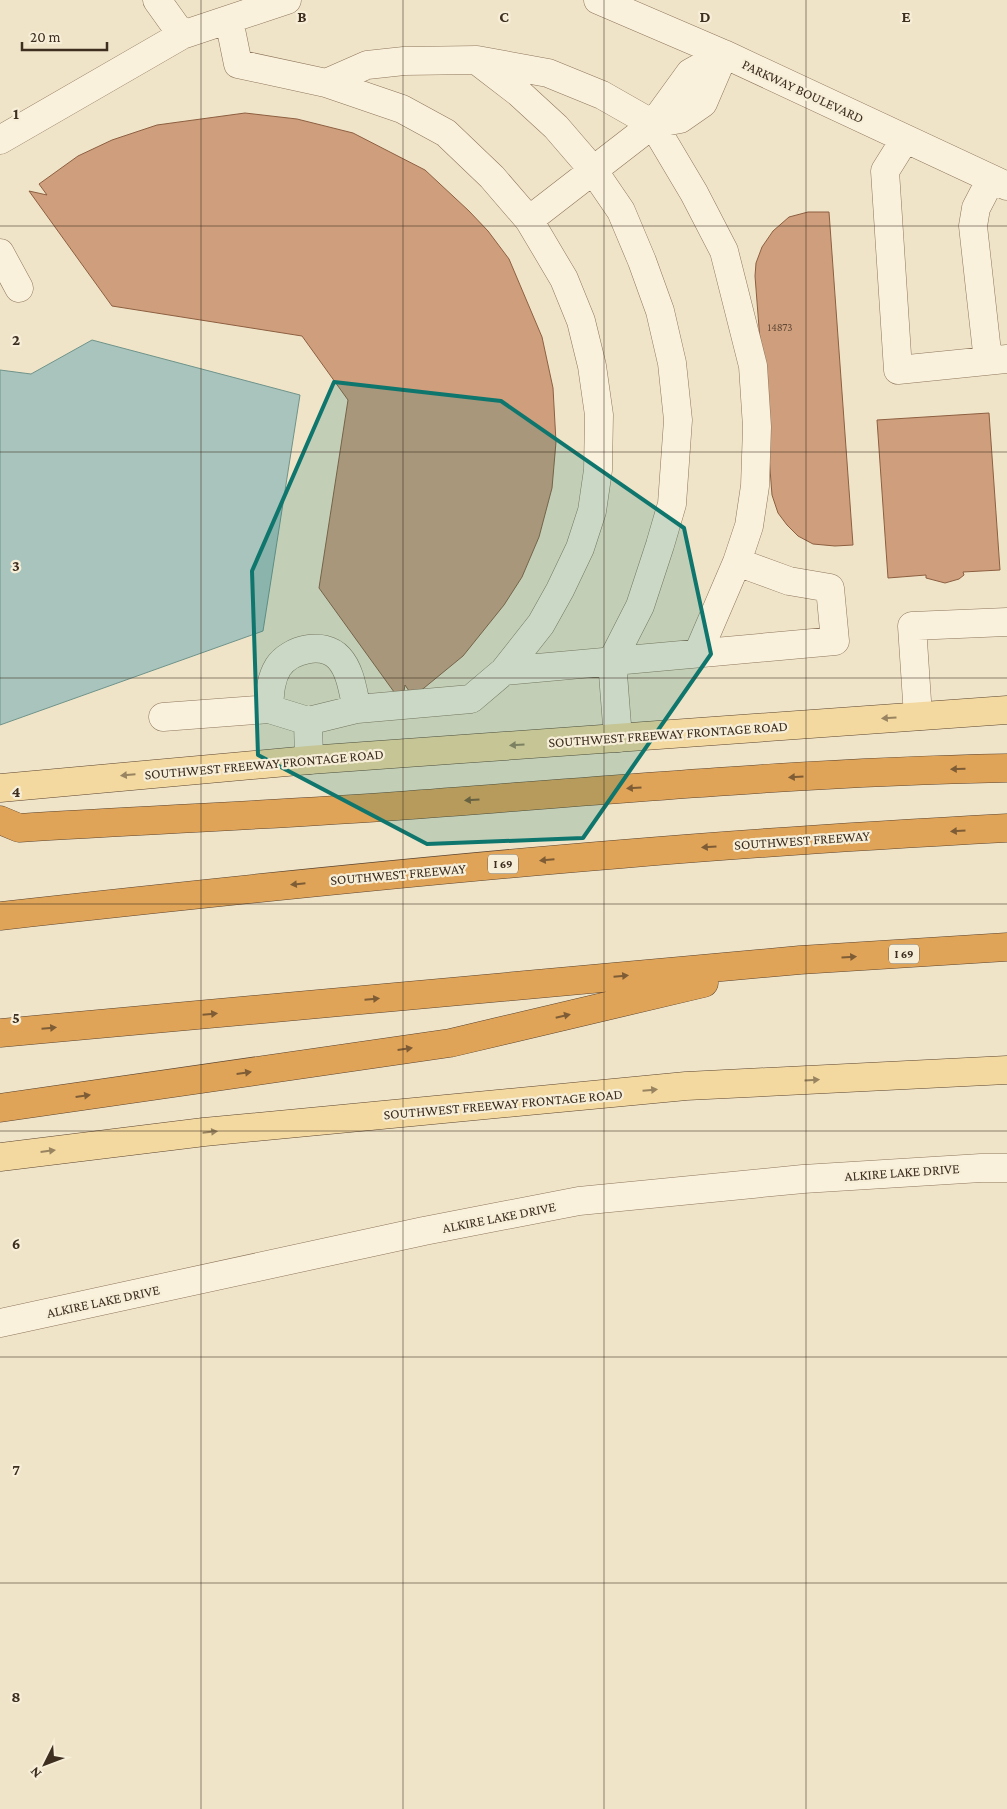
<svg xmlns="http://www.w3.org/2000/svg" width="1007" height="1809" font-family="'Crimson Pro',serif">
	<rect width="100%" height="100%" fill="#f0e4c8"/>
	<path fill="#a9c4bc" stroke="#6f938a" d="M92,340L300,395L263,631L0,725V370L31,374Z"/>
	<path fill="#cf9f7d" stroke="#8d5f41" d="M245,113L297,119L353,133L425,170L469,211L488,231L509,259L542,337L553,388L556,442L552,488L539,537L522,577L504,605L463,656L413,697L405,685L402,703L319,588L348,400L302,336L112,306L29,191L47,195L39,184L78,156L112,140L157,125Z
		M808,212H829L853,545L835,546L813,544L798,536L787,525L778,513L772,495L755,276L756,263L762,247L773,231L789,217Z
		M989,413L1000,570L963,572L964,575L959,579L945,583L926,578V575L888,578L877,420Z"/>
	<g fill="none" stroke-linecap="round" stroke-linejoin="round">
		<defs>
			<path id="minor" d="M157,0L182,35
				M598,0L724,54L1007,186
				M229,20L238,64L326,83L402,109L446,133L492,177L529,220L564,279L581,321L592,366L599,415L598,470L592,511L580,548L560,590L541,624L504,671
				M724,54L703,103L680,119L653,124L690,73Z
				M480,63L519,93L556,127L593,170L621,211L642,261L660,311L672,363L678,420L672,504L660,545L640,606L612,661L618,738
				M326,83L367,65L404,61L477,60L548,73L602,95L653,124L694,193L724,251L753,366L757,427L755,486L749,526L737,562L698,653
				M905,139L885,171L898,370L1007,359
				M0,140L182,35L287,0
				M529,220L653,124
				M0,253L19,288
				M988,361L973,226L976,208L991,179
				M269,709C270,694 270,680 278,667C290,649 323,641 339,658C351,671 353,693 357,709
				M918,716L912,626L1007,622
				M163,717L269,709L308,721
				M309,760L308,721L357,709L471,699L504,671L835,641L830,588L789,581L737,562
				M0,1323L424,1231L579,1201L803,1179L981,1168H1007"/>
			<path id="major" d="M0,788L309,760L1007,710
				M0,1157L204,1132L686,1086L1007,1070"/>
			<path id="highway" d="M0,820L19,828C145,820 271,815 397,806C600,791 803,772 1007,768
				M0,916C207,893 414,871 622,854C750,843 879,835 1007,828
				M0,1033L800,960L1007,947
				M0,1108L450,1043L704,983"/>
		</defs>
		<use href="#minor" stroke="#8d765c" stroke-width="29"/>
		<use href="#major" stroke="#5b4430" stroke-width="29"/>
		<use href="#highway" stroke="#5b4430" stroke-width="29"/>
		<use href="#minor" stroke="#faf1dc" stroke-width="28"/>
		<use href="#major" stroke="#f3d9a0" stroke-width="28"/>
		<use href="#highway" stroke="#e0a458" stroke-width="28"/>
	</g>
	<defs><path id="oneway-solid" d="M-6-.8H1V-3.2L6.5 0L1 3.2V.8H-6Z" transform="scale(1.25)"/></defs>
	<g fill="#988460">
		<use href="#oneway-solid" transform="translate(889 718) rotate(176)"/>
		<use href="#oneway-solid" transform="translate(517 745) rotate(176)"/>
		<use href="#oneway-solid" transform="translate(128 775) rotate(175)"/>
		<use href="#oneway-solid" transform="translate(812 1080) rotate(-3)"/>
		<use href="#oneway-solid" transform="translate(650 1090) rotate(-5)"/>
		<use href="#oneway-solid" transform="translate(210 1132) rotate(-6)"/>
		<use href="#oneway-solid" transform="translate(48 1151) rotate(-7)"/>
	</g>
	<g fill="#7e5d36">
		<use href="#oneway-solid" transform="translate(958 769) rotate(179)"/>
		<use href="#oneway-solid" transform="translate(796 777) rotate(177)"/>
		<use href="#oneway-solid" transform="translate(634 788) rotate(176)"/>
		<use href="#oneway-solid" transform="translate(472 800) rotate(176)"/>
		<use href="#oneway-solid" transform="translate(958 831) rotate(177)"/>
		<use href="#oneway-solid" transform="translate(709 847) rotate(176)"/>
		<use href="#oneway-solid" transform="translate(547 860) rotate(175)"/>
		<use href="#oneway-solid" transform="translate(298 884) rotate(174)"/>
		<use href="#oneway-solid" transform="translate(849 957) rotate(-4)"/>
		<use href="#oneway-solid" transform="translate(621 976) rotate(-5)"/>
		<use href="#oneway-solid" transform="translate(372 999) rotate(-5)"/>
		<use href="#oneway-solid" transform="translate(210 1014) rotate(-5)"/>
		<use href="#oneway-solid" transform="translate(563 1016) rotate(-13)"/>
		<use href="#oneway-solid" transform="translate(49 1028) rotate(-5)"/>
		<use href="#oneway-solid" transform="translate(405 1049) rotate(-8)"/>
		<use href="#oneway-solid" transform="translate(244 1073) rotate(-8)"/>
		<use href="#oneway-solid" transform="translate(83 1096) rotate(-8)"/>
	</g>
	<path fill="#0f766e" fill-opacity="0.2" stroke="#0f766e" stroke-width="4" stroke-linejoin="round" d="M334,382L501,401L684,528L711,654L583,838L427,844L258,755L252,571Z"/>
	<path fill="none" stroke="#3d2e20" stroke-width="1" stroke-opacity="0.55" d="M201,0V1809M403,0V1809M604,0V1809M806,0V1809M0,226H1007M0,452H1007M0,678H1007M0,904H1007M0,1131H1007M0,1357H1007M0,1583H1007"/>
	<g text-anchor="middle" stroke-width="4.5" stroke-linejoin="round" paint-order="stroke">
		<g font-size="11" fill="#624a37">
			<text x="780" y="331">14873</text>
		</g>
		<g fill="#f7eed8" stroke="#756857" stroke-width="1">
			<rect x="488" y="854.5" width="30" height="19" rx="4"/>
			<rect x="889" y="944.5" width="30" height="19" rx="4"/>
		</g>
		<g font-size="12" font-weight="bold" fill="#3d2e20">
			<text x="503" y="868">I 69</text>
			<text x="904" y="958">I 69</text>
		</g>
		<g font-size="14" fill="#3d2e20" stroke="#f7eed8">
			<text transform="translate(803 91) rotate(25)" y="5">PARKWAY BOULEVARD</text>
			<text transform="translate(668 734) rotate(-4)" y="5">SOUTHWEST FREEWAY FRONTAGE ROAD</text>
			<text transform="translate(264 764) rotate(-5)" y="5">SOUTHWEST FREEWAY FRONTAGE ROAD</text>
			<text transform="translate(802 840) rotate(-4)" y="5">SOUTHWEST FREEWAY</text>
			<text transform="translate(398 874) rotate(-5)" y="5">SOUTHWEST FREEWAY</text>
			<text transform="translate(503 1104) rotate(-5)" y="5">SOUTHWEST FREEWAY FRONTAGE ROAD</text>
			<text transform="translate(902 1172) rotate(-4)" y="5">ALKIRE LAKE DRIVE</text>
			<text transform="translate(499 1217) rotate(-11)" y="5">ALKIRE LAKE DRIVE</text>
			<text transform="translate(103 1301) rotate(-12)" y="5">ALKIRE LAKE DRIVE</text>
		</g>
	</g>
	<g font-size="16" text-anchor="middle" font-weight="bold" fill="#3d2e20" stroke="#f7eed8" stroke-width="4.5" stroke-linejoin="round" paint-order="stroke">
		<text x="302" y="22">B</text>
		<text x="504" y="22">C</text>
		<text x="705" y="22">D</text>
		<text x="906" y="22">E</text>
		<text x="16" y="119">1</text>
		<text x="16" y="345">2</text>
		<text x="16" y="571">3</text>
		<text x="16" y="797">4</text>
		<text x="16" y="1023">5</text>
		<text x="16" y="1249">6</text>
		<text x="16" y="1475">7</text>
		<text x="16" y="1702">8</text>
	</g>
	<g transform="translate(45 1764) rotate(228)" stroke="#f7eed8" stroke-width="4" paint-order="stroke">
	<path d="M0-4L9 19L0 12L-9 19Z" fill="#3d2e20"/>
	<text y="-8" font-size="14" font-weight="bold" text-anchor="middle" fill="#3d2e20">N</text>
	</g>
	<path d="M22 42v8h85v-8" fill="none" stroke="#3d2e20" stroke-width="2.5"/>
	<text x="30" y="42" font-size="15" fill="#3d2e20" stroke="#f7eed8" stroke-width="4" paint-order="stroke">20 m</text>
</svg>
